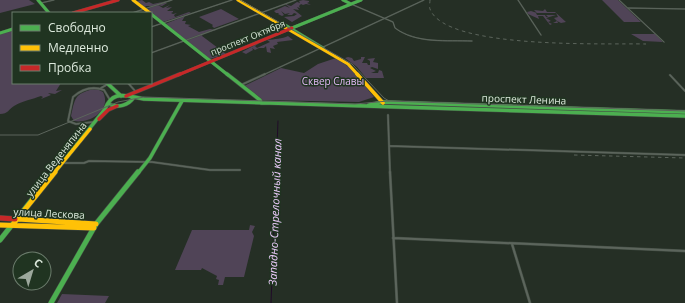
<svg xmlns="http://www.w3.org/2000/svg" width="685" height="303" font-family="'Open Sans',sans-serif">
	<rect width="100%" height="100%" fill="#252f25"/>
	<path fill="#504457" d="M0,0H29L35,4L0,13Z
		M142,0L146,3L149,2L153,4L172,0L164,3H167L162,6L158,5L163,8L170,5L166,8L172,7L167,11H173V12L171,13L173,14L177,13L174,15L175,17L189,12L191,13L163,22L147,10L153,6H145L146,7H144L137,2V1Z
		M303,0L309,1V2L307,3L311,5L306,4L303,5L301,4L299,6L300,8L297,7L299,10L293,9L302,16L292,22L284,17L294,16L297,14L294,13L292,15H287L290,13L285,14L281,11L284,15L282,16L278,14L279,13H276L274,11L285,6L290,8L285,4L288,3L287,5L291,6L297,2L300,3L299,1Z
		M602,0H618L641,22H624Z
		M221,9L239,19L214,28L212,26L213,25L199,17Z
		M545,9L547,12H555L566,22L561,23L557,21L558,23H553L557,21L554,18L558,17L556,13H536L537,15H545L546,17H548L546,15H556L546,18L551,21L548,22L552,24L550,25L543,16H538L539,19L528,14L527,12L531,11L537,13L534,10L543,11Z
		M185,16L182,21H186L185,24L191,25L188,26L199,32L210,29L216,30L203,34L202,36L218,48L230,44V46L220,49L226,54L210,59L186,41L187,39L185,40L165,24Z
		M13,30V83H61L56,91L62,90L55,94L48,93L51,95L41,99L43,97L41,96C33,99 22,101 14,106C9,109 8,114 0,114V116V34Z
		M631,34H655L663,42L643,41Z
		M288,36L293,40L277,42L278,44L273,46L275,49L270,48L271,53L267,52L266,46L264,48H259L255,50L252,48L253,50L246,54L242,52L257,44H258L255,46L257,48L270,42L267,40C275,39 282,39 288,36Z
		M348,57L352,58L354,61L361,59V57H365L362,63H367L368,65H370V61L367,59L375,58L373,62L378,63V69L372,67L370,68L376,71L371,73H378L379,70L382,71L384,78H366L357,67L345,58Z
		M336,58L349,67L366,85L365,86L374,97L359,102L262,100L244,86L281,68L304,73L318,64Z
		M93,89L99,90L103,92C112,110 90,124 74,121L71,116C75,99 74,94 93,89Z
		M504,108L648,112L650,113L513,110Z
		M250,225L255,226L252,232L254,236L244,277H225L223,285H218L219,280L216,279L217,276L202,268L201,270H175L192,230H249Z
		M62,294L109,296L105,303H57Z"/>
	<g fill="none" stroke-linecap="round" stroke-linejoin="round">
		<path stroke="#200c28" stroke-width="1" d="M271,303L278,121"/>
		<defs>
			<path id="street-far2" d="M518,0L541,35
				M619,0L664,42
				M41,3L54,0
				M351,4L393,22L395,28C416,44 447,40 472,41
				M628,8L685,9
				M132,13L172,0
				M151,27L232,0
				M151,53L296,0
				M263,75L424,0"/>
			<path id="street-far1" d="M670,75L685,91
				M128,83L136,92
				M241,85L265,74
				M101,88L108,84
				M388,115L390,173
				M93,122L76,124L68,121L73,97C82,89 93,86 104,90L110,100
				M390,146L685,155
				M63,163H84L89,161L152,162L210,170H240"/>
			<path id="street" d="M390,172L397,303
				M393,238L685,251
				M512,244L530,303"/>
			<path id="fast-far2" d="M38,0L49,13
				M343,0L351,4
				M151,14L228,75
				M285,25L323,48
				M292,28L361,0
				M0,33L13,29"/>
			<path id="fast-far1" d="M227,74L260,100L261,103
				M107,83L121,96
				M134,97L144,99L685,116
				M108,104C118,108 128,106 134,97
				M369,105L383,102L685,112
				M54,173L105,109C111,94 120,94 134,97
				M138,173L150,158L182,101"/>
			<path id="fast" d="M0,240L54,172
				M51,303L96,224L138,172"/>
			<path id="slow-far2" d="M133,0L150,13
				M238,0L348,64L358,75"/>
			<path id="slow-far1" d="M357,74L383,103
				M54,173L90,129"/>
			<path id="slow" d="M18,219L96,224
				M14,223L55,172
				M0,225L94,228"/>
			<path id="jam-far2" d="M73,13L118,0
				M178,75L292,28"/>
			<path id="jam-far1" d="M126,96L180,74
				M99,119L108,110L117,106"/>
			<path id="jam" d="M0,218L15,219"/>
		</defs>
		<use href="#street-far2" stroke="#434d44" stroke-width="1.5"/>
		<use href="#street-far1" stroke="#434d44" stroke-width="2.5"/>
		<use href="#street" stroke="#434d44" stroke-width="3"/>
		<use href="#fast-far2" stroke="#434d44" stroke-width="3.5"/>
		<use href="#fast-far1" stroke="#434d44" stroke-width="4.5"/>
		<use href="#fast" stroke="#434d44" stroke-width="6"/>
		<use href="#slow-far2" stroke="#434d44" stroke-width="3.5"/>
		<use href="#slow-far1" stroke="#434d44" stroke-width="4.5"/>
		<use href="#slow" stroke="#434d44" stroke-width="6"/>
		<use href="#jam-far2" stroke="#434d44" stroke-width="3.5"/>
		<use href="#jam-far1" stroke="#434d44" stroke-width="4.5"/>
		<use href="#jam" stroke="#434d44" stroke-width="6"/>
		<use href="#street-far2" stroke="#5c655c" stroke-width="1"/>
		<use href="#street-far1" stroke="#5c655c" stroke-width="1.5"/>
		<use href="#street" stroke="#5c655c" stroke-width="2"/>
		<use href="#fast-far2" stroke="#4caf50" stroke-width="3"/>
		<use href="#fast-far1" stroke="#4caf50" stroke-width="3.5"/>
		<use href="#fast" stroke="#4caf50" stroke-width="5"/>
		<use href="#slow-far2" stroke="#ffc107" stroke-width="3"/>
		<use href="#slow-far1" stroke="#ffc107" stroke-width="3.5"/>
		<use href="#slow" stroke="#ffc107" stroke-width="5"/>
		<use href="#jam-far2" stroke="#c62828" stroke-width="3"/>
		<use href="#jam-far1" stroke="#c62828" stroke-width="3.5"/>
		<use href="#jam" stroke="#c62828" stroke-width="5"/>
		<path stroke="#5c655c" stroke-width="1" d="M240,0L352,64L384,98L389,101
			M0,135H38L118,102L144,97L355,104L388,101L685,111"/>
		<path stroke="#5c655c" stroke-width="1" stroke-dasharray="3.5 3.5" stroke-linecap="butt" d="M430,0C430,2 429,7 430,9C445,50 607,43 646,44
			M574,155L685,158"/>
	</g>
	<g text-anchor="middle" stroke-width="3" stroke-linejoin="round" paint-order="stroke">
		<g font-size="9" fill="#dce9dc" stroke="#203421">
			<text transform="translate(248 38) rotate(-22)" y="3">проспект Октября</text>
		</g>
		<g font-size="10" fill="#e3b9f7" stroke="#203421">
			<text x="333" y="85">Сквер Славы</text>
		</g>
		<g font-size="10" fill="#dce9dc" stroke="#203421">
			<text transform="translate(524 99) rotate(2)" y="4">проспект Ленина</text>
			<text transform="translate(56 159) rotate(-52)" y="4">улица Веденяпина</text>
			<text transform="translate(49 213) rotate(3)" y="4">улица Лескова</text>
		</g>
		<g font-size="11" font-style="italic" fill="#eeccfe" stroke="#203421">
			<text transform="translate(275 212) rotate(-88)" y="4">Западно-Стрелочный канал</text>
		</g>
	</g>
	<rect x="12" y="12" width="140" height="72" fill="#203421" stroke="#6b7c6c"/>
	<rect x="20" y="25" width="20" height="6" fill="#4caf50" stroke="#6b7c6c"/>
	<text x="48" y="32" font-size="12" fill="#dce9dc">Свободно</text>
	<rect x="20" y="45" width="20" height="6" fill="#ffc107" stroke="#6b7c6c"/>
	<text x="48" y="52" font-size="12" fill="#dce9dc">Медленно</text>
	<rect x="20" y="65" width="20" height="6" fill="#c62828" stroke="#6b7c6c"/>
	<text x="48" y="72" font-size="12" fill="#dce9dc">Пробка</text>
	<g transform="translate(32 271) rotate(38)"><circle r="19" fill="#203421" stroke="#6b7c6c"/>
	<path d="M0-3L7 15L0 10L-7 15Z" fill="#9ca89c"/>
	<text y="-6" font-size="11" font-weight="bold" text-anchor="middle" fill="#dce9dc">С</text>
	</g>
</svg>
